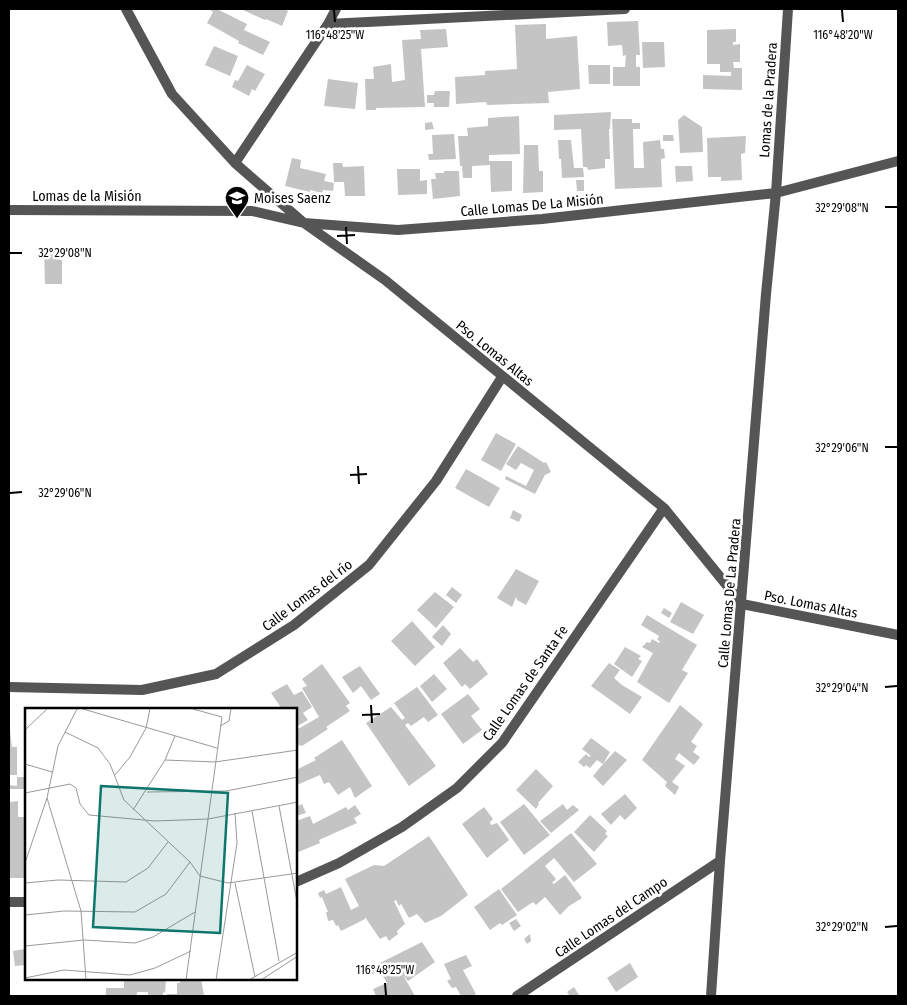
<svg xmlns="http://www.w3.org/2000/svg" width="907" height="1005" font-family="'Fira Sans Condensed',sans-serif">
	<rect width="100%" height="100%" fill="#fff"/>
	<path fill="#c4c4c4" d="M210,9H217L247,24L244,30L270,42L263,55L238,43L239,41L207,23L213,12L210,10Z
		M241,9H284L288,11L282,26L266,19L265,20Z
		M638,21L640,55H636V67H640V86H613V67H625L626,55L623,56L622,45L608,46L607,22Z
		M546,24V39L577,36L580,89L548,92L549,103L487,105L486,102L456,104L455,77L485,75V71L517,69L515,25Z
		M446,29L448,47L421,49L425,107L376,108V110H366L365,79H374L373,67L391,64L392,82L405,80L402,40L421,39L420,30Z
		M736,29V42H733V45L740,44V62H733L734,68H742V90L703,89V75L731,76V72H720V64H707V30Z
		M642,42H664L665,67L643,68Z
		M214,46L238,56L230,76L205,65Z
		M247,65L265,74L255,91L252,89L249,96L232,87L235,80L238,81Z
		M588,65H610V84H589Z
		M328,79L358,83L355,109L324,106Z
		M435,91H450L449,107H434V103H427V95H434Z
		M611,112L610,129H609L610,159H605V168L588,170L587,167H583L581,129L554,130V115Z
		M684,115L702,127L703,152L680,153L678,120Z
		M519,116L520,154L489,155V161H512V191L491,192L490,165L472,166V178H463L462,166H460L458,136H468L467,128L488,126V118Z
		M612,119H632V123H640V129H633L634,168H644L643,142L660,140L661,149H664L665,158L661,159L662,187L615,189Z
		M432,122L434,129L425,130V123Z
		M454,134L456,159L429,160L428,154H433L432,135Z
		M663,135H673L674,141H663Z
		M746,136L745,153L741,154L742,180L721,181V177H708L707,138Z
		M558,140H571L574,168H583L584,177L562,178L561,159H559Z
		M524,145H538L539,171H543V192L523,193Z
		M292,158L301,160L300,168L326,174L324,181L334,183L333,191L323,190L322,193L310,190V192L285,186Z
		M333,163H342L343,167L364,166L365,196H345L344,182H334Z
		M675,166H692L693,181L676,182Z
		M397,169H420V181L427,180V194L398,195Z
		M444,171H459L460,196L433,199L431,179H436L435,173H444Z
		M576,180H584V191H577Z
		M44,250H62V284H45Z
		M496,433L516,444L501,471L481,460Z
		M518,446L544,463L546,462L551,472L545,475L535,494L505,479L506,476L526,486L534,470L521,463L516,470L506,464Z
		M466,469L500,488L489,507L455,488Z
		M513,510L522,515L519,522L510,518Z
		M516,569L539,581L526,605L517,600L516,597L512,607L497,598Z
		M452,587L462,595L456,603L446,595Z
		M435,592L454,607L436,628L417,610Z
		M681,602L704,615L693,634L670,622Z
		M664,608L672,613L669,618L661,613Z
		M647,615L697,645L682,670L688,673L669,703L637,682L653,653L642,647L647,642L650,643L652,639L659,643L660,641L657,640L659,636L641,625Z
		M412,621L435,647L415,666L391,641Z
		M443,625L451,634L442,646L432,637Z
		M625,647L641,656L638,659L642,661L632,677L614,664Z
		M460,648L473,662L477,659L488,674L470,689L465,684L462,687L443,663Z
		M609,663L620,670L614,678L622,685L642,697L630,714L591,686Z
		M322,664L350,703L346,706L350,711L326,727L328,729L302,746L300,745L296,747V730L319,717L302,688L307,686L302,679Z
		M360,666L380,694L371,700L361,686L353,693L342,677Z
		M434,674L447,689L432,702L420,686Z
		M287,684L294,695L302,691L312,707L303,713L308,720L296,727V709H282L271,693Z
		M417,687L438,715L428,722L424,717L411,726L408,723L405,725L436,766L409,786L366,723L391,707L402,720L405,718L394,703Z
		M468,694L480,709L471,716L482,730L463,744L441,714Z
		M680,705L703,724L691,742L697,746L693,752L700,757L694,765L679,753L675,759L685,766L672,782L679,787L675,795L665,786L667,782L642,760Z
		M9,731H10L12,747H17V775H9Z
		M24,731H26V768H24Z
		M591,738L610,752L603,764L615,751L627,760L603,786L593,776L603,764L597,760L590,768L586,765L584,767L578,762L586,754L589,757L591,756L582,749Z
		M342,740L372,786L355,798L350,787L338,795L329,782L324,784L320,775L297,785L296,770L316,760L314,758Z
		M536,769L553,786L538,803L539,804L536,809L516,790Z
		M17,777H26V789H9V785L17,786Z
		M625,794L637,808L625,820L620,815L611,825L601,814Z
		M18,801V817H26V878H9L10,802Z
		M302,804L306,813L296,816V807Z
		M524,804L550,835L524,855L500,822Z
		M563,804L567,810L573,805L579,810L551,833L540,821Z
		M355,805L361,814L354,818L357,823L319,840L320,843L296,853V821L310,816L313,824L346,807L348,810Z
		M484,807L493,819L490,822L491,825L497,823L509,840L487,858L462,824Z
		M590,815L607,831L605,834L608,836L594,852L574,832Z
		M571,833L597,864L574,882L554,858L545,866L556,879L552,883L554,884L565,875L582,898L569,906L560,915L545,897L536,905L533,902L518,912L501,889Z
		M429,836L468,895L441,916L425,923L417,914L409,918L401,904L399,906L396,900L394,901L405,924L397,931L398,934L389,941L386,936L380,939L365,917V919L341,931L338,925L336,926L333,920L328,921L326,912H328L322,897L320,898L318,893L324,890L326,894L341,887L351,910L359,906L345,879L374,865L384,866Z
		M499,889L517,915L502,925L500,923L490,930L474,907Z
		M516,919L521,926L514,931L509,923Z
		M530,934L531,941L527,944L524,939Z
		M422,942L435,962L408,981L403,975L415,996H376L373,989L387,983L380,971L368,976L366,970Z
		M25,949L26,965L15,966L13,951Z
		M466,955L472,966L463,970L476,994L472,996H461L456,987L452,988L447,981L451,979L444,964Z
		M630,963L638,977L616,992L607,978Z
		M124,979H166L165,993L163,992V996H148V992H137V996H106V988H124Z
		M180,979H201L204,995L167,996V994H177V983H180Z
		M574,987L579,995L570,996L567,992Z"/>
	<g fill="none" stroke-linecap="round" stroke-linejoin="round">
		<path stroke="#555" stroke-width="10" d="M126,9L172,94L235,163L304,223L385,280L664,508L742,604L898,635
			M328,24L625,9
			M235,163L328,24L336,9
			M9,210L252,211L304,223L398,230L542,219L776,193L898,161
			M9,687L142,690L216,674L294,625L369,565L436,481L502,377
			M296,882L339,863L402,827L457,788L502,743L664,508
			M9,902H26
			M517,996L720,861
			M711,996L720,861L766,294L776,193L788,9"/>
	</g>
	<path fill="none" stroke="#000" stroke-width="2" d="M334,10L335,22M842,10L843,22M885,207H897M346,227L347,244M337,236L355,235M10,253H22M885,447H897M358,466L359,484M350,475L367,474M10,493L22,492M885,687L897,686M371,705L372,723M362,715L380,714M885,927L897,926M385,983L386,995"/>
	<defs>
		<symbol id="school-pin" viewBox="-11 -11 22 30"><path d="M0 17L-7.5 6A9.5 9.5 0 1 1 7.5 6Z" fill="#000" stroke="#fff"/><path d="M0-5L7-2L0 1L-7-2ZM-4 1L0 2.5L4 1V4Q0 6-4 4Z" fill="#fff"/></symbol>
	</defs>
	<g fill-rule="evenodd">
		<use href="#school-pin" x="223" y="184" width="28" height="38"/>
	</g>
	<g text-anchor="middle" stroke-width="5" stroke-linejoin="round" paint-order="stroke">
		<g font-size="14" fill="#000" stroke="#fff">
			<text transform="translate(768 100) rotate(-86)" y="5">Lomas de la Pradera</text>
			<text x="87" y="201">Lomas de la Misión</text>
			<text transform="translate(532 205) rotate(-5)" y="5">Calle Lomas De La Misión</text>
			<text transform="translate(495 353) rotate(39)" y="5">Pso. Lomas Altas</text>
			<text transform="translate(729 593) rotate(-85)" y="5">Calle Lomas De La Pradera</text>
			<text transform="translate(307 595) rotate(-37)" y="5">Calle Lomas del río</text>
			<text transform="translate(811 604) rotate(11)" y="5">Pso. Lomas Altas</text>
			<text transform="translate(525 683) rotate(-55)" y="5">Calle Lomas de Santa Fe</text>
			<text transform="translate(611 917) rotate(-34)" y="5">Calle Lomas del Campo</text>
		</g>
		<g font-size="14" fill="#000" stroke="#fff" text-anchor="start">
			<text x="254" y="203">Moises Saenz</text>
		</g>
	</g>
	<g transform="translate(25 708)">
		<rect width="272" height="272" fill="#fff"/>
		<path fill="none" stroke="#999" stroke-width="1" d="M58,1L192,40M195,18L204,13L206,1M0,22L22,1M40,24L73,40L85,56L99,92L165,154L175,168L203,175L273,165M140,52L190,54L273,42M0,56L27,64M90,67L105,49L121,20L125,1M122,84L201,83L273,69M0,85L45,76L51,80L55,96L64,107L130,113L183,111L273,94M22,90L56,203L61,272M254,98L273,199M108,102L140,52L150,28M227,103L254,253M0,155L22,90L33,38L52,1M0,175L33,172L101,174L123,160L143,134M210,175L230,269M0,207L39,203L110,204L141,186L165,154M0,238L59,232L110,235L128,229L170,204M0,270L39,262L105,267L130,260L166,243M161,272L197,9L168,1M191,272L212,135L210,105M224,272L273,244M236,272L273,248"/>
		<path fill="#0f766e" fill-opacity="0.15" stroke="#0f766e" stroke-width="2.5" d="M76,78L203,85L195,225L68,219Z"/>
		<rect width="272" height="272" fill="none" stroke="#000" stroke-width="2.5"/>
	</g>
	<g font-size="12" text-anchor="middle" fill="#000" stroke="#fff" stroke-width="5" stroke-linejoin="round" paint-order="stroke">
		<text x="335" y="39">116°48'25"W</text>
		<text x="843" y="39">116°48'20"W</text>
		<text x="842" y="212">32°29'08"N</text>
		<text x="65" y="257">32°29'08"N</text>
		<text x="842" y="452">32°29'06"N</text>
		<text x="65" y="497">32°29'06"N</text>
		<text x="842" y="692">32°29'04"N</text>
		<text x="842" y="931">32°29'02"N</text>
		<text x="385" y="974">116°48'25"W</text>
	</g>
	<rect width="907" height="1005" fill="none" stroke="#000000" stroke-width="20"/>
</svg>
